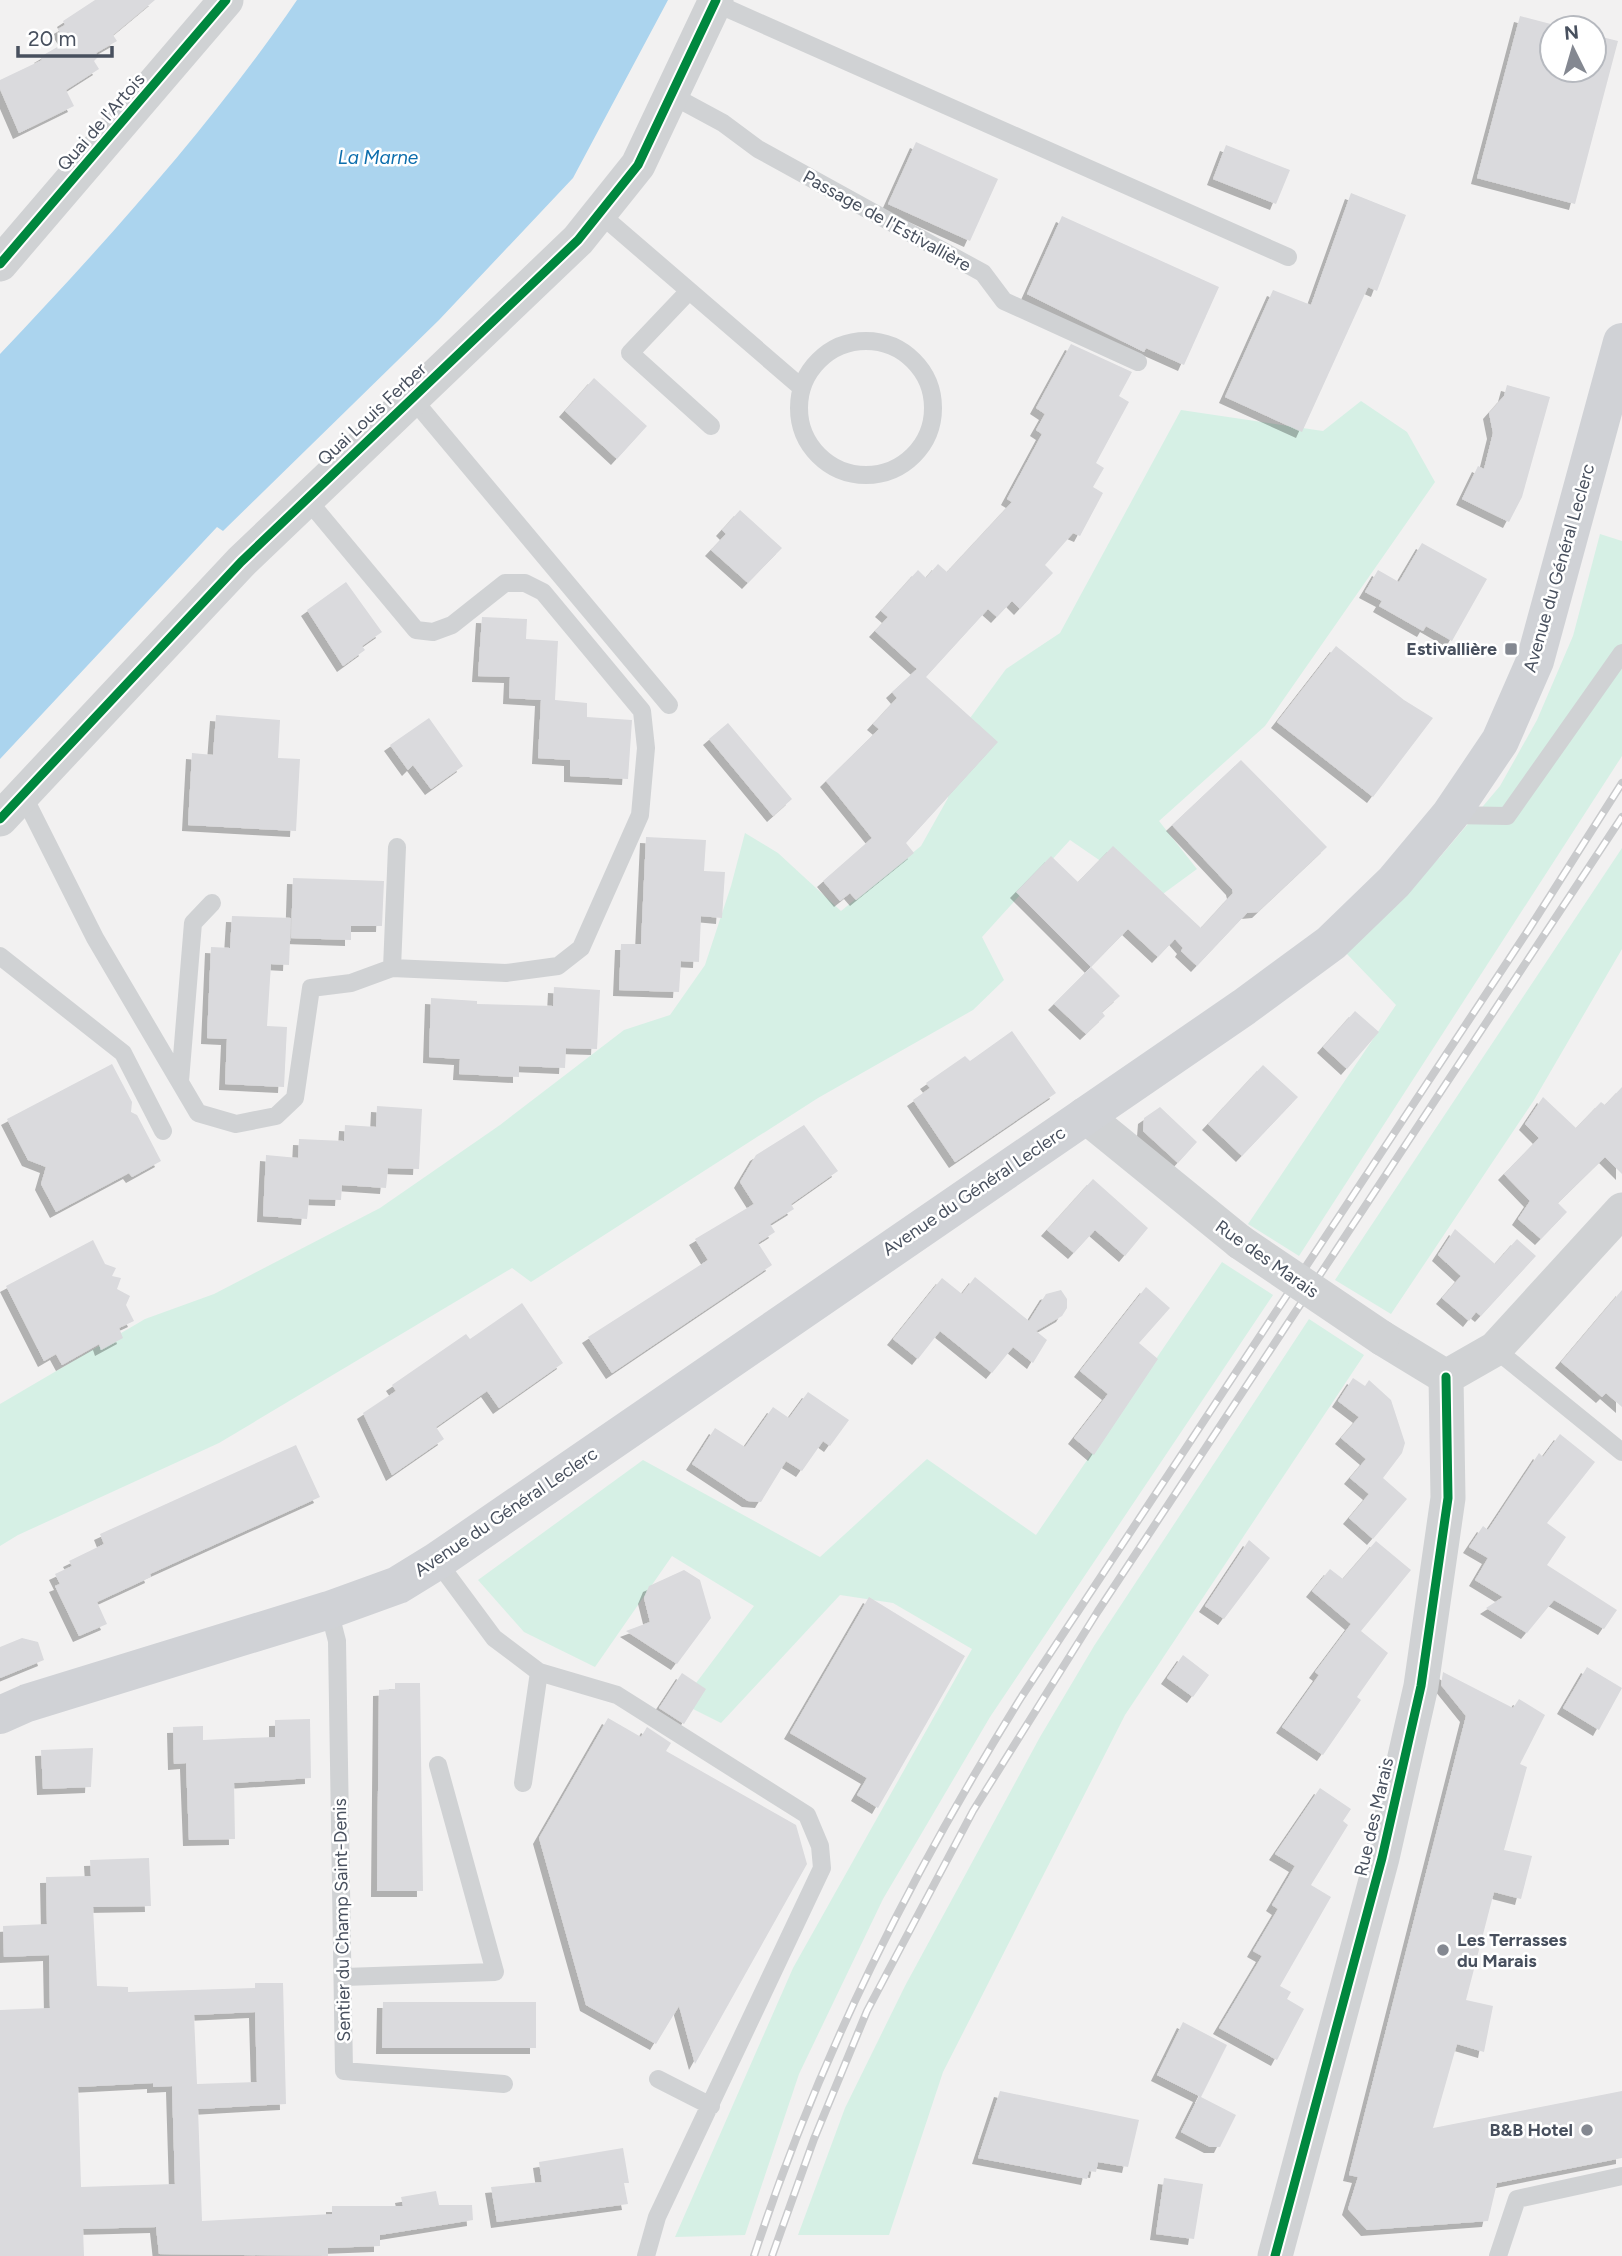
<svg xmlns="http://www.w3.org/2000/svg" width="1622" height="2256" font-family="Figtree,sans-serif">
	<defs>
		<filter id="shadow"><feDropShadow dx="-6" dy="6" stdDeviation="0" flood-color="#0004"/></filter>
	</defs>
	<rect width="100%" height="100%" fill="#f2f1f1"/>
	<path fill="#d6f0e5" d="M1361,401L1407,432L1435,482L1265,726L1159,821L1197,869L1156,899L1070,840L982,937L1004,980L973,1010L818,1098L531,1282L512,1268L219,1443L18,1535L0,1546V1404L145,1319L214,1294L380,1208L500,1125L624,1030L670,1015L705,965L731,886L745,833L778,853L841,911L921,846L948,798L954,740L1006,669L1060,633L1181,410L1323,431Z
		M1600,534L1622,541V756L1299,1256L1248,1224L1396,1005L1346,953L1440,857L1500,786L1537,720L1573,636Z
		M1622,848V949L1534,1100L1391,1314L1335,1280Z
		M1222,1262L1273,1295L990,1717L883,1899L799,2074L745,2235L675,2237L793,1968L972,1649L893,1603L840,1595L721,1723L681,1703L754,1606L672,1556L595,1667L524,1632L478,1580L643,1460L820,1557L927,1459L1036,1535Z
		M1309,1319L1364,1355L1125,1715L943,2072L889,2235H798L845,2108L905,1986L1040,1737L1094,1646Z"/>
	<path fill="#abd4ee" d="M297,0H668L573,178L439,320L223,531L217,527L0,759V354C104,244 212,125 297,0Z"/>
	<path fill="#dadadd" fill-rule="evenodd" filter="url(#shadow)" d="M95,0H155L113,35L117,41L96,53L98,57L94,61L99,69L66,90L74,106L19,133L0,89V80L42,60L40,57L66,42L58,29L65,25L63,21Z
		M1520,16L1566,28H1552V70H1594V35L1618,41L1575,204L1477,178Z
		M916,142L998,179L970,241L888,204Z
		M1226,145L1290,170L1276,204L1213,179Z
		M1351,193L1406,215L1377,291L1368,287L1302,432L1225,397L1273,290L1311,305Z
		M1062,216L1219,287L1184,365L1146,348L1144,352L1027,294Z
		M1071,344L1132,372L1119,396L1129,402L1096,463L1104,468L1093,487L1103,493L1080,536L1073,533L1045,565L1053,573L1020,609L1012,601L997,617L988,609L926,677L998,742L906,843L914,853L856,900L850,893L840,901L823,881L872,838L826,781L879,729L873,724L897,698L892,692L917,669L875,631L888,617L881,611L918,570L926,578L938,564L947,572L1012,502L1007,499L1042,434L1036,430L1045,414L1036,408Z
		M594,378L647,426L617,459L565,411Z
		M1507,385L1550,397L1522,497L1509,522L1462,499L1478,466L1484,469L1493,433L1489,413L1504,396Z
		M740,510L782,548L748,583L711,550L726,534L722,530Z
		M1422,543L1487,579L1452,641L1426,626L1423,631L1379,606L1382,601L1365,592L1378,570L1399,582Z
		M346,582L382,632L362,646L365,650L343,666L307,610Z
		M482,617L527,619L526,639L558,641L555,700L587,703V717L632,720L628,779L570,776V760L538,758L541,700L509,698L510,677L478,676Z
		M1336,646L1404,700L1433,718L1373,797L1277,722Z
		M216,715L280,720L278,758L300,759L296,831L188,825L192,753L213,755Z
		M429,718L463,766L431,789L413,765L408,770L390,745Z
		M728,723L792,799L773,816L709,739Z
		M1241,760L1327,847L1258,912L1247,913L1197,966L1181,951L1183,948L1175,939L1158,957L1128,929L1091,967L1016,892L1051,856L1078,882L1113,846L1201,928L1233,893L1232,889L1172,825Z
		M646,837L706,840L704,871L725,872L722,918L701,916L699,962L681,961L679,992L619,990L621,944H641Z
		M293,878L384,881L382,926H351V940L291,938Z
		M232,916L291,918L289,965L271,964L267,1026L287,1027L284,1087L225,1084L227,1039L207,1038L211,947L230,948Z
		M1091,967L1120,996L1102,1012L1105,1016L1086,1034L1054,1004Z
		M554,987L600,990L597,1049L566,1048L565,1068L519,1066V1077L459,1074L460,1059L429,1057L431,998L477,1001V1004L553,1006Z
		M1355,1011L1379,1032L1347,1069L1323,1047Z
		M1012,1031L1056,1093L955,1162L913,1100L930,1088L926,1083L965,1056L970,1061Z
		M112,1064L132,1102L131,1112L137,1115L161,1161L132,1177L129,1173L56,1212L41,1184L46,1167L28,1160L7,1119Z
		M1263,1065L1298,1097L1242,1156L1208,1124Z
		M1622,1087V1174L1605,1157L1558,1203L1567,1212L1541,1239L1518,1219L1530,1201L1504,1174L1539,1138L1525,1124L1543,1097L1576,1128L1601,1102L1605,1105Z
		M377,1106L422,1109L419,1169L388,1168L386,1188L342,1185L341,1200L309,1199L307,1219L263,1216L266,1155L298,1158L299,1139L344,1141L345,1125L376,1127Z
		M1160,1107L1197,1142L1178,1163L1143,1131L1144,1118Z
		M804,1125L838,1171L791,1204L794,1209L770,1224L775,1232L758,1243L772,1265L612,1373L588,1337L708,1260L695,1239L754,1204L740,1182L756,1155Z
		M1093,1179L1148,1228L1125,1256L1095,1230L1074,1253L1047,1230Z
		M1455,1229L1495,1264L1517,1239L1536,1256L1481,1316L1476,1312L1469,1321L1442,1298L1461,1276L1438,1255Z
		M93,1240L105,1264L116,1268L112,1276L121,1278L117,1289L130,1296L126,1305L134,1321L119,1328L123,1338L101,1350L99,1344L62,1365L56,1354L44,1361L6,1286Z
		M975,1277L1029,1321L1046,1294L1061,1290L1067,1299V1308L1062,1316L1036,1331L1047,1340L1033,1363L1013,1347L992,1373L940,1331L918,1359L893,1339L942,1278L962,1294Z
		M1146,1287L1170,1308L1139,1343L1158,1359L1094,1455L1074,1438L1108,1394L1080,1371Z
		M1622,1290V1407L1606,1393L1602,1397L1561,1362Z
		M522,1303L563,1363L499,1408L487,1391L436,1427L444,1439L392,1475L363,1413L396,1391L392,1385L466,1334L470,1339Z
		M1353,1378L1365,1386L1369,1380L1391,1400L1405,1443L1402,1453L1383,1478L1407,1499L1373,1539L1349,1518L1369,1494L1350,1478L1366,1459L1341,1438L1359,1417L1338,1401Z
		M808,1392L849,1420L830,1446L823,1441L802,1471L786,1461L761,1502L748,1501L692,1464L715,1428L745,1447L773,1407L789,1418Z
		M1560,1434L1595,1462L1547,1523L1566,1537L1547,1565L1617,1610L1604,1629L1554,1600L1527,1633L1486,1608L1503,1597L1475,1580L1488,1558L1469,1547L1483,1526L1488,1530L1539,1453L1543,1457Z
		M296,1445L320,1497L150,1574L151,1577L97,1602L107,1624L79,1636L55,1586L60,1584L55,1574L72,1566L69,1561L104,1544L100,1534Z
		M1249,1540L1270,1558L1224,1619L1205,1606Z
		M1376,1541L1411,1570L1361,1631L1388,1653L1357,1697L1361,1700L1323,1755L1282,1727L1319,1675L1315,1672L1351,1624L1312,1591L1330,1569L1343,1579Z
		M684,1570L700,1580L711,1618L677,1664L626,1631L650,1622L644,1598L649,1586Z
		M869,1597L965,1656L878,1808L857,1795L867,1778L790,1733Z
		M22,1638L38,1642L44,1660L0,1678V1647Z
		M1183,1655L1209,1675L1193,1697L1167,1678Z
		M1587,1667L1622,1688L1599,1730L1563,1708Z
		M1443,1672L1513,1708L1519,1699L1545,1715L1520,1764L1527,1767L1504,1850L1532,1856L1521,1899L1494,1892L1466,2000L1493,2006L1484,2052L1457,2044L1433,2128L1622,2091V2158L1497,2183L1488,2221L1367,2230L1348,2209L1358,2177L1349,2175L1466,1716L1441,1685Z
		M682,1673L706,1689L684,1724L659,1708Z
		M395,1683H420L423,1891H377L379,1690L395,1689Z
		M608,1718L641,1737L647,1727L671,1743L666,1751L796,1825L807,1864L695,2064L679,2006L656,2044L586,2005L539,1838Z
		M310,1719L311,1778L234,1783L235,1839L189,1840L186,1763L174,1764L173,1727L203,1726V1740L244,1738L275,1737V1720Z
		M93,1748L91,1787L43,1789L41,1750Z
		M1320,1788L1351,1809L1343,1821L1348,1825L1311,1885L1331,1897L1280,1986L1291,1992L1287,1999L1304,2009L1277,2060L1219,2028L1262,1956L1253,1951L1278,1909L1272,1905L1295,1866L1275,1854Z
		M149,1858L151,1906L93,1907L97,1986L128,1987V1992L255,1988V1983H283L286,2104L198,2109L202,2221L332,2214V2206H403L401,2197L436,2191L439,2205H472L473,2220L380,2235V2246L328,2248V2256L159,2254L156,2227L83,2229L84,2256H0V2010L50,2008L49,1955L4,1957L3,1926L47,1924L46,1877L91,1876L90,1860ZM255,2012L257,2082L197,2084L194,2015ZM153,2083V2087L172,2086L175,2184L81,2187L78,2087Z
		M383,2002H536V2048H382Z
		M1183,2022L1227,2045L1201,2097L1236,2115L1220,2147H1210L1181,2132L1199,2096L1157,2075Z
		M1000,2091L1139,2120L1128,2167L1098,2162L1096,2172L1089,2171L1087,2179L978,2158Z
		M623,2148L629,2183H624L628,2204L497,2222L491,2187L542,2182L539,2162Z
		M1164,2178L1203,2184L1194,2239L1156,2234Z"/>
	<g fill="none" stroke-linecap="round" stroke-linejoin="round">
		<path stroke="#d0d2d4" stroke-width="18" d="M715,3L1288,257
			M673,96L723,123L758,149L983,273L1004,301L1138,362
			M599,213L802,388
			M689,291L630,353L711,426
			M799 408a67 67 0 1 1 134 0a67 67 0 1 1-134 0Z
			M412,398L669,705
			M23,795L95,938L198,1113L236,1124L276,1116L295,1098L311,988L351,983L392,968L506,973L558,966L581,948L640,815L646,748L642,711L543,592L525,583H505L452,625L433,632L416,630L306,498
			M1450,815L1507,816L1622,653
			M0,956L123,1053L163,1131
			M392,968L397,847
			M180,1081L193,923L212,903
			M1495,1349L1622,1452
			M437,1561L494,1638L539,1672L617,1695L807,1815L820,1846L822,1868L657,2217L646,2256
			M329,1610L337,1641L344,2071L504,2084
			M523,1783L539,1672
			M344,1977L495,1972L438,1765
			M658,2079L711,2106
			M1498,2256L1517,2199L1622,2176"/>
		<path stroke="#d0d2d4" stroke-width="35" d="M0,264L226,0
			M0,819L241,562L578,240L638,165L716,0
			M1084,1115L1240,1242
			M1382,1338L1446,1377
			M1446,1377L1495,1349L1622,1210
			M1275,2256L1382,1858L1421,1686L1448,1498L1446,1377"/>
		<path stroke="#d0d2d6" stroke-width="38" d="M0,1715L27,1703L329,1610L398,1585L437,1561L1244,1007L1331,943L1394,882L1450,815L1500,741L1535,661L1622,342"/>
		<defs>
			<path id="rail" d="M754,2256C819,2056 911,1874 1022,1696L1529,929L1622,783
				M772,2256L814,2139L867,2011L973,1811L1098,1611L1622,817"/>
		</defs>
		<use href="#rail" stroke="#c9cacc" stroke-width="8"/>
		<use href="#rail" stroke="#fff" stroke-width="5" stroke-dasharray="16" stroke-linecap="butt"/>
		<path stroke="#d0d2d4" stroke-width="35" d="M1240,1242L1382,1338"/>
		<defs>
			<path id="cycleway" d="M0,264L226,0
				M0,819L241,562L578,240L638,165L716,0
				M1275,2256L1382,1858L1421,1686L1448,1498L1446,1377"/>
		</defs>
		<use href="#cycleway" stroke="#fff" stroke-width="13"/>
		<use href="#cycleway" stroke="#00873e" stroke-width="9"/>
	</g>
	<g fill="#848891" stroke="#fff" stroke-width="2.5">
		<rect x="1504" y="642" width="14" height="14" rx="3.5"/>
		<circle cx="1443" cy="1950" r="7"/>
		<circle cx="1587" cy="2130" r="7"/>
	</g>
	<g text-anchor="middle" stroke-width="5" stroke-linejoin="round" paint-order="stroke">
		<g font-size="18" fill="#48505e" stroke="#fff">
			<text transform="translate(101 122) rotate(-49)" y="6">Quai de l'Artois</text>
			<text transform="translate(887 221) rotate(29)" y="6">Passage de l'Estivallière</text>
			<text transform="translate(372 414) rotate(-43)" y="6">Quai Louis Ferber</text>
			<text transform="translate(1559 568) rotate(-74)" y="6">Avenue du Général Leclerc</text>
			<text transform="translate(974 1191) rotate(-34)" y="6">Avenue du Général Leclerc</text>
			<text transform="translate(1267 1259) rotate(35)" y="6">Rue des Marais</text>
			<text transform="translate(506 1512) rotate(-34)" y="6">Avenue du Général Leclerc</text>
			<text transform="translate(1374 1817) rotate(-77)" y="6">Rue des Marais</text>
			<text transform="translate(342 1920) rotate(-91)" y="6">Sentier du Champ Saint-Denis</text>
		</g>
		<g font-size="18" font-weight="bold" fill="#48505e" stroke="#fff" text-anchor="end">
			<text x="1497" y="655">Estivallière</text>
			<text x="1457" y="1946" text-anchor="start">Les Terrasses<tspan x="1457" dy="21">du Marais</tspan></text>
			<text x="1573" y="2136">B&amp;B Hotel</text>
		</g>
		<g font-size="19" font-style="italic" fill="#0c6ead" stroke="#fff">
			<text x="378" y="164">La Marne</text>
		</g>
	</g>
	<g transform="translate(1573 49) rotate(355)"><circle r="33" fill="#ffffff" stroke="#b6b9bf" stroke-width="2"/>
	<path d="M0-5L12 26L0 18L-12 26Z" fill="#848891"/>
	<text y="-10" font-size="19" font-weight="bold" text-anchor="middle" fill="#48505e">N</text>
	</g>
	<path d="M18 46v10h94v-10" fill="none" stroke="#48505e" stroke-width="3.5"/>
	<text x="28" y="46" font-size="21" fill="#48505e" stroke="#ffffff" stroke-width="5" paint-order="stroke">20 m</text>
</svg>
